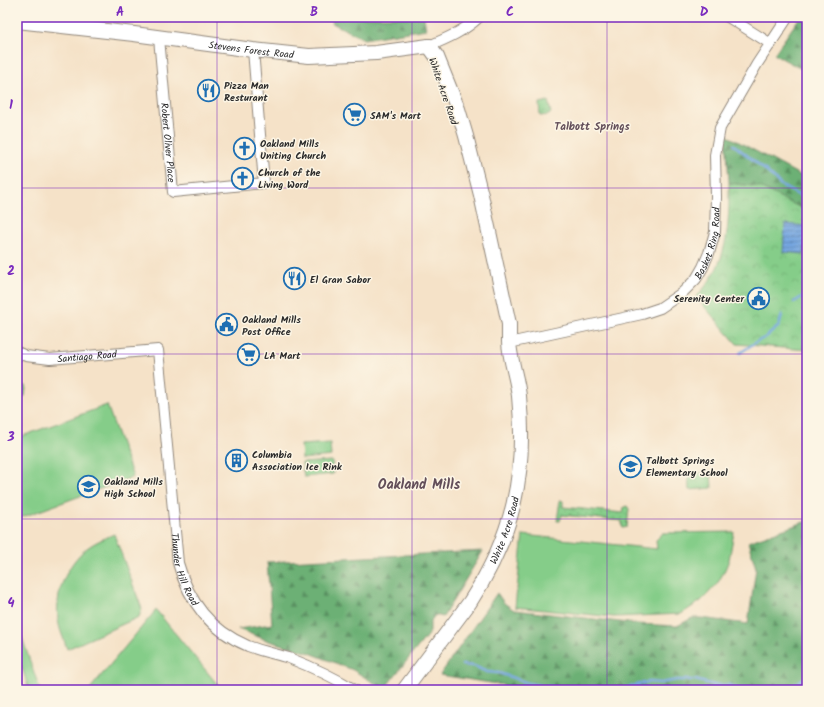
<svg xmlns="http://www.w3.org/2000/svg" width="824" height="707" font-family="Kalam,sans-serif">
	<defs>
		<pattern id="grass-dots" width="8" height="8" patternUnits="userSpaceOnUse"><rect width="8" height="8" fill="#85cd89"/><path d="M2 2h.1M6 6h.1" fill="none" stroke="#73b076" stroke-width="1.8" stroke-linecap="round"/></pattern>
		<pattern id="forest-firs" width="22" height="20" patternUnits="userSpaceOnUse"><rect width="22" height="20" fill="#6cb075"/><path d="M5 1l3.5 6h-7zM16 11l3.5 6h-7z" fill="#598f60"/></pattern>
		<pattern id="park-crowns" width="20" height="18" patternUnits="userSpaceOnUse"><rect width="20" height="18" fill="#85cd89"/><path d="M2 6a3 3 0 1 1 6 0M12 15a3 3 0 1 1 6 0" fill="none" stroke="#73b076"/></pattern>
		<pattern id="water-rules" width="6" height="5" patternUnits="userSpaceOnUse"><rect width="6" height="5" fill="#75a6e0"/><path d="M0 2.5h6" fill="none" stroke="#6087b6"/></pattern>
	</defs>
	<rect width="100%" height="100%" fill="#fcf5e5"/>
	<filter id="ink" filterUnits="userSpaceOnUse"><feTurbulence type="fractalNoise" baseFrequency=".025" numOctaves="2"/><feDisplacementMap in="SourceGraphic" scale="8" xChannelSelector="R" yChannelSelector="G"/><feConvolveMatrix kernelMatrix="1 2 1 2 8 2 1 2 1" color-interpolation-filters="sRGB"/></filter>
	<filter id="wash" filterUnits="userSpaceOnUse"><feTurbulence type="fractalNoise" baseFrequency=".012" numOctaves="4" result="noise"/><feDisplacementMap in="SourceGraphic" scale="16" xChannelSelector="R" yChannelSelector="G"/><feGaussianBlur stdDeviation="0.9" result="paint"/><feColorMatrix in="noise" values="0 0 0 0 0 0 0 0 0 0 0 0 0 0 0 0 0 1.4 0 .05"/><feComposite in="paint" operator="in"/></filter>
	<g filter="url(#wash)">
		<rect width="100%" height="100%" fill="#f5e2c8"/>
		<path fill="url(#grass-dots)" stroke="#587c5a" d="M560,500L563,501V507L623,513L624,507L627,506L629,509L627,527L623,528L622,527V521L562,515L560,521H557Z"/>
		<path fill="url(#forest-firs)" stroke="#4c6e50" d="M333,17H424L426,29L364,39L332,23Z
			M800,17H807V72L774,54Z
			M726,135L807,179V211L760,187L729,183Z
			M807,521V690H535L440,675L497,593L504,603L514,610L638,624L677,626L692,618H701L748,624L756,568L748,542Z
			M483,551L443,617L435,615L430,622V632L384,689L353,670L310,653L269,641L238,629L272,624L267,562Z"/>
		<path fill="url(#park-crowns)" stroke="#587c5a" d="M548,101L551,113L549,115L540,116L539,103Z
			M729,183L760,187L807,211V350L737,344L696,297C729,264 729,227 729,183Z
			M711,472L712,488L689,490L688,474Z"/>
		<path fill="#85cd89" stroke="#587c5a" d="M17,381L26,387L25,396L17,401Z
			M107,405L133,477L17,519V438Z
			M330,443L331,456L302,459L301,445Z
			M332,461L333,474L304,477L302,463Z
			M734,532L729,560L724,572L717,584L701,601L681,614L614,617L515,607L523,535L657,549L656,540L663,533Z
			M114,534L142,609L139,617L67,649C64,639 59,629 58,619C55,593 66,565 87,548C95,542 105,538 114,534Z
			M156,610L222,690H89Z
			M17,623L40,690H28L27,683L17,653Z"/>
		<path fill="url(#water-rules)" stroke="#506886" d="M785,224L807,226L804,254L783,252Z"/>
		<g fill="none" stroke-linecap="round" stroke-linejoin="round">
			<path stroke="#75a6e0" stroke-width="2.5" d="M734,145L763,168L782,186L807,200
				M794,302L807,294
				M740,353L756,342L766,337L779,326L782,314
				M462,665L474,666L487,672L499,673L528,683L544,686L577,689L597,687L617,690
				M618,690L648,682L661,683L677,680H695L714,685H729L738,689L764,688L784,690L797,683L807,676"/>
		</g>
	</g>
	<g filter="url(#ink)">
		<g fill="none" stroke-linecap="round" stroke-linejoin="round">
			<defs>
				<g id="street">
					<path d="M728,17L771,44"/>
					<path id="s1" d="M159,38L173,192L264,183L253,50"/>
					<path d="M429,46C448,38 464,31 479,17"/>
					<path id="s2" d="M509,343L642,314L660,308L682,293L696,279L703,267L709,253L715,232L716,197L715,155L720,128L757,64L788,17"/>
					<path id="s3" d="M17,352L26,356L50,359L158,350L178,563C189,602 210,630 248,646C261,651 276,654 289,658C312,667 334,677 355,690"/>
				</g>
				<g id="secondary">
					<path id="s4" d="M17,21L134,34L253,50L309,56L376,53L429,46"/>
					<path id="s5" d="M404,690L470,602C513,536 527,474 519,396C517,378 510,360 509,342C509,336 509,330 509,324L481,195L466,136L458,109L437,57L429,46"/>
				</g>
			</defs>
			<use href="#street" stroke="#90867a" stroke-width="12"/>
			<use href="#secondary" stroke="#90867a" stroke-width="16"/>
			<use href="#street" stroke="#fff" stroke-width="10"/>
			<use href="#secondary" stroke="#fff" stroke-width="14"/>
		</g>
	</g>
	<path fill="none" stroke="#7b2cbf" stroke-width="1" stroke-opacity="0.55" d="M217,17V690M412,17V690M607,17V690M17,188H807M17,354H807M17,519H807"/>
	<defs>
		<symbol id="restaurant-ring" viewBox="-11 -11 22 22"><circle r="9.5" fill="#fcf5e5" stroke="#1f6fb2" stroke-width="1.5"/><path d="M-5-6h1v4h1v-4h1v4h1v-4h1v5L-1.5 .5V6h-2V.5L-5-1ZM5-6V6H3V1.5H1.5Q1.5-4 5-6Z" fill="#1f6fb2"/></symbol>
		<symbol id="supermarket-ring" viewBox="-11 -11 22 22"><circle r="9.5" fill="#fcf5e5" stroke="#1f6fb2" stroke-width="1.5"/><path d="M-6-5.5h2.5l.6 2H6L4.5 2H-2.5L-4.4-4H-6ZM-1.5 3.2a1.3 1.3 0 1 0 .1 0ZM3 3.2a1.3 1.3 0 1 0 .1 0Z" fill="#1f6fb2"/></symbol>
		<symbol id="church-ring" viewBox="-11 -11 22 22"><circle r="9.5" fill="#fcf5e5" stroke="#1f6fb2" stroke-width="1.5"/><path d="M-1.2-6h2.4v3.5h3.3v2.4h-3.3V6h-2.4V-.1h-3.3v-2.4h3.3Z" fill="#1f6fb2"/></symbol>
		<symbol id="civic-ring" viewBox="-11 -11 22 22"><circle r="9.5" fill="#fcf5e5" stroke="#1f6fb2" stroke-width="1.5"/><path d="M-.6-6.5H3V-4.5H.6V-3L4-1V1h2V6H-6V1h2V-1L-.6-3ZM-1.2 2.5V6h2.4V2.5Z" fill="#1f6fb2"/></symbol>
		<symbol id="building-ring" viewBox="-11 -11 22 22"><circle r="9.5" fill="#fcf5e5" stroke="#1f6fb2" stroke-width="1.5"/><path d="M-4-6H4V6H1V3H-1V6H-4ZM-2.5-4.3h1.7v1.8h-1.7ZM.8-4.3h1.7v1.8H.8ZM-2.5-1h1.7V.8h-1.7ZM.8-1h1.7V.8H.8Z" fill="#1f6fb2"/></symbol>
		<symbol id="school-ring" viewBox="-11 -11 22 22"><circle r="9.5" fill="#fcf5e5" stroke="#1f6fb2" stroke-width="1.5"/><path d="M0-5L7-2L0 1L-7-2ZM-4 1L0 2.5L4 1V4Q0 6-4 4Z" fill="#1f6fb2"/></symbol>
	</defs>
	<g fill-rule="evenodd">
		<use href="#restaurant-ring" x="196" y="78" width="25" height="25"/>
		<use href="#supermarket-ring" x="342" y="102" width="25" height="25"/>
		<use href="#church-ring" x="232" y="136" width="25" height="25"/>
		<use href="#church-ring" x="230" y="166" width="25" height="25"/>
		<use href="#restaurant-ring" x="282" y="266" width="25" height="25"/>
		<use href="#civic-ring" x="746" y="286" width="25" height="25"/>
		<use href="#civic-ring" x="214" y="312" width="25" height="25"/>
		<use href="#supermarket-ring" x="236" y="342" width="25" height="25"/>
		<use href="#building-ring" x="224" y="448" width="25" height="25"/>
		<use href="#school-ring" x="618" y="454" width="25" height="25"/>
		<use href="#school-ring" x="76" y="474" width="25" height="25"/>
	</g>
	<g text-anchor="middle" stroke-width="3" stroke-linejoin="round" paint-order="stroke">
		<g font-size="10" fill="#2b2b2b" stroke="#fcf5e5">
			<text dy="4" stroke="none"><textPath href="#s4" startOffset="236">Stevens Forest Road</textPath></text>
			<text transform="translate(444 91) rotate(71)" y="4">White Acre Road</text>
			<text dy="4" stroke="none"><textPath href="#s1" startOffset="105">Robert Oliver Place</textPath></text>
			<text dy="4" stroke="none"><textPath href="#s2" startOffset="240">Basket Ring Road</textPath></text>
			<text dy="4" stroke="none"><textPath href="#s3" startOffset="71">Santiago Road</textPath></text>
			<text dy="4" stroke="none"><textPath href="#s5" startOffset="190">White Acre Road</textPath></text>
			<text dy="4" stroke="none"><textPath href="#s3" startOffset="364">Thunder Hill Road</textPath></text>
		</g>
		<g font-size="10" font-weight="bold" fill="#2b2b2b" stroke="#fcf5e5" text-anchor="start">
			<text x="224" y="89">Pizza Man<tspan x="224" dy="12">Resturant</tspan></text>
			<text x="370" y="119">SAM's Mart</text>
			<text x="260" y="147">Oakland Mills<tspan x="260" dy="12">Uniting Church</tspan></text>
			<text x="258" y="176">Church of the<tspan x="258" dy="12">Living Word</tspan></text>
			<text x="310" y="283">El Gran Sabor</text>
			<text x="744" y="302" text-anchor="end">Serenity Center</text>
			<text x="242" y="323">Oakland Mills<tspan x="242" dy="12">Post Office</tspan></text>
			<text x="264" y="359">LA Mart</text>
			<text x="252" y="458">Columbia<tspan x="252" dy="12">Association Ice Rink</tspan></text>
			<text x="646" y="464">Talbott Springs<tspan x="646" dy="12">Elementary School</tspan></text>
			<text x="104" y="485">Oakland Mills<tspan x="104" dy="12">High School</tspan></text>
		</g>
		<g font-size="11" font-weight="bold" fill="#634f5a" stroke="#fcf5e5">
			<text x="592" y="130">Talbott Springs</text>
		</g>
		<g font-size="14" font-weight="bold" fill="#634f5a" stroke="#fcf5e5">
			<text x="419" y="489">Oakland Mills</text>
		</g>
	</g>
	<rect width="824" height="707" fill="none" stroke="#fcf5e5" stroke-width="44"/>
	<rect x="22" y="22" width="780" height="663" fill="none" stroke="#7b2cbf" stroke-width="1.5"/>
	<g font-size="13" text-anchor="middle" font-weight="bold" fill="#7b2cbf">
		<text x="120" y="16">A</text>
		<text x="314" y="16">B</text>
		<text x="510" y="16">C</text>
		<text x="704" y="16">D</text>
		<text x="11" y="109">1</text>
		<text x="11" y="275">2</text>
		<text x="11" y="441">3</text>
		<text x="11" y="607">4</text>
	</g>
</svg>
